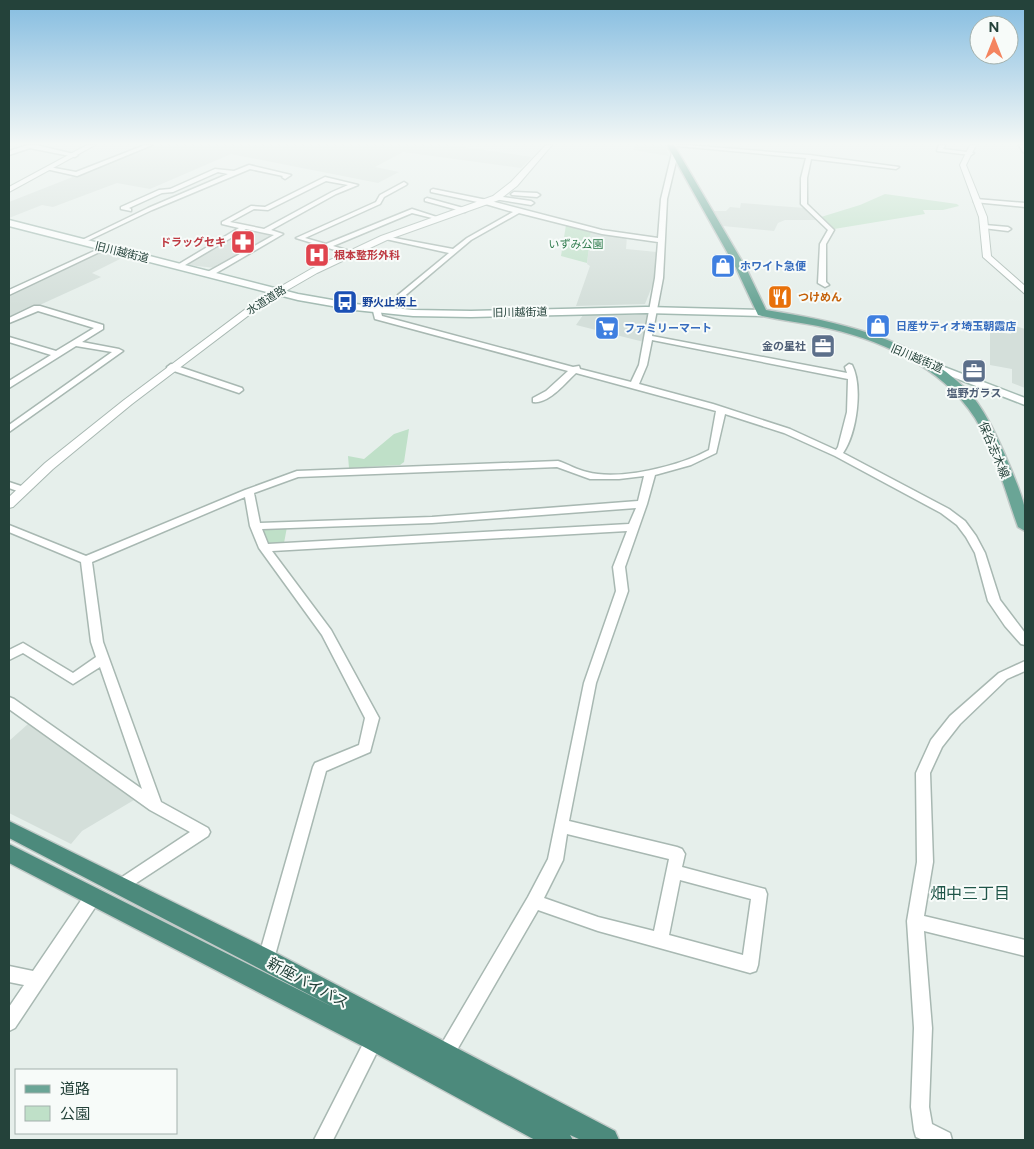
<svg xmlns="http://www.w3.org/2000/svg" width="1034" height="1149" font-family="Figtree,'Noto Sans JP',sans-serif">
	<rect width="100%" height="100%" fill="#e6efeb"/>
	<path fill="#d4dfda" d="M154,145H450L532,157L521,168L403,152L375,167L399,172L378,183L231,154L150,189L117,183L53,207L42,205L9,218V202Z
		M635,145H665L669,156L633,150Z
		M741,203L805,208L819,220H785L778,223L774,231L723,226L714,211H726L730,207L740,208Z
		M247,229L273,235L215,268L189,265L188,263Z
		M591,231L627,236L626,249L657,252V274L645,304L576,306L590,266L587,264Z
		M104,250L126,256L92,273L101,277L9,319V295Z
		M583,315H648L644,342L576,325Z
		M1015,326L1025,329V388L1012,383V369L990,365V331L1011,334Z
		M28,724L134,800L82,831L71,844L9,813V741Z"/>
	<path fill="#bfe0c8" d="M885,194L957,204L959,206L943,210H923L925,214L834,229L821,217L860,205Z
		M566,225L591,231L587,263L561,256Z
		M409,429L404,462L400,465L349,468L348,456L364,459L394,434Z
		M274,526L287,527L284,543L272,544L262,541L258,530Z"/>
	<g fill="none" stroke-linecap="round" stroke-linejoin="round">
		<defs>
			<path id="minor" d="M28,145H36L78,155L75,157L30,148L9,155V151Z
				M145,145H152L77,176L46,169L49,167L76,172Z
				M667,145H686L809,155L899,167L896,169L811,159L807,178V204L834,230L826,244V282L829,285L825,287L818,283L820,244L828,230L801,204V178L806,158Z
				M939,145H945L943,149L974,153L971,155L937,151Z
				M1019,145H1025V153L1023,152Z
				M675,151L678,153L667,199L663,278L652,336L847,373L845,367L849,364L852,365C863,386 857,433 843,453L949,509L965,521L976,536L985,553L1000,600L1025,633V645L1021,644L1005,626L988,601L975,553L966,537L957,525L941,513L835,456L784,433L725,414L716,453L691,465L655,475L647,504L625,567L628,591L596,683L569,821L677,847L682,849L685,854L682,867L765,889L767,894L758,965L756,971L750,973L598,931L538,910L450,1062L444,1065L438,1062L435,1056L438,1050L528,897L548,859L584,683L616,591L613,567L627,531L272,551L331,630L379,718L370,752L326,771L274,959L272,965L266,967L260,965L258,959L313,767L315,763L359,745L365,718L322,635L259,548L250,526L245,497L92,562L103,642L161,802L208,828L210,832L208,836L121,893L116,891L113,886L116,881L190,832L150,810L9,709V697L14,699L142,789L100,667L73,684L23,653L9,660V650L23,643L73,673L96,657L91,642L81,562L9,532V525L86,556L245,490L297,471L558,461C568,464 577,470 587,472C619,481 680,466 709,450L716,411L576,373C565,383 549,404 533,402V398L546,391L568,371L375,319L373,311L380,309L382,316L573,367L579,366L580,369L631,382L639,365L655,278L658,242L602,234L519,213L471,240L401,299H398V295L449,253L381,238L384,236L453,249L467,238L513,212L482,203L431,192V190L433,189L487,200L602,230L658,238L661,199L672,153ZM652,340L848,379L847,412L838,447L836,450L790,429L713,404L639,384L647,365ZM557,467L590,479H619L644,476L638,501L432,517L260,523L254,493L298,477ZM636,508L629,524L268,544L262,529L432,523ZM567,834L669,859L654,931L598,917L544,898L563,860ZM680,880L751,899L743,955L669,935Z
				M249,165L291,175L285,179L282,177L283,176L250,169L152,210L83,243L78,242L148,208L228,174L218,172L173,192L162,193L129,208L131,209V211L121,209V207L159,190L170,189L215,169L234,171Z
				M325,177L358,185L336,194L271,230L283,234L211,276L204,274L274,235L246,229L180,268L174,267L239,228L222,224V222L251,206L265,207ZM326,181L348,185L332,192L264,229L230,222L254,209L268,210Z
				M404,182L407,184L406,185L384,197L380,204L305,238L326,244L412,209L440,218V220L412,213L333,246L353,252L354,253L351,255L296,238L376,202L380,195Z
				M514,192L537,193L540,195L537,197L512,195L511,194Z
				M496,196L531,201L534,203L531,205L494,199V197Z
				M427,198L467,209L468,210L465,212L425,201V199Z
				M976,199L1025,203V207L974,202V200Z
				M985,225L1008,227L1011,229L1008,231L983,228V226Z
				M103,247L108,248L9,295V290Z
				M34,306H40L103,325V329L82,342L119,349L123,351L9,432V425L112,352L76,346L9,388V381L51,355L9,342V337L56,351L94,328L38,311L9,323V318Z
				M171,364L242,388L243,390L239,393L236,392L168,369L167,367Z
				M9,482L27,488L28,490L23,493L9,488Z
				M1025,661V671L1007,679L960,724L942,747L930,773L933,862L924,916L1025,940V956L924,931L932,1028L929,1107L932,1124L950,1133L952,1140H923L916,1137L914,1130L911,1107L914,1028L907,921L917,862L916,773L931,740L950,716L999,673Z
				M94,888L100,890L102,895L100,900L15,1028L9,1031V1007L24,985L9,982V966L33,971L88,890Z
				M374,1031L380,1034L383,1040L333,1140H314L368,1034Z"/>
			<path id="tertiary" d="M87,145H95L9,192V187Z
				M546,145H552L517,186L499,200L387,240L317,273L265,303L132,404L53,469L13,507L9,508V497L45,463L124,400L259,299L311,269L381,236L493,196L511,182Z
				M970,145H976L966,165L987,217L991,256L1025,286V294L983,257L979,217L960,165Z"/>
			<path id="secondary" d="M9,220L298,294L355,304L413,310L471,311L646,307L762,310L767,313L762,316L646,313L471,317L413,316L355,310L298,300L9,226Z
				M926,360L1025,398V405L922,365V361Z"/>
			<path id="primary" d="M667,145H674L746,268L766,310C836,321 915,338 967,390C984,408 995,433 1005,455C1012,472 1021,491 1025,509C1026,516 1025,524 1025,531L1018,527C1005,491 995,450 975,418C941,365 877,338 818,326C798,322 778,320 758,315L736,268Z"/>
			<path id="trunk" d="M9,821L274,952L615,1131L619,1140H581L570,1135L573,1140H535L366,1048L9,863V844L335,1008L9,838Z"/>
		</defs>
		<use href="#minor" stroke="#a8b8b2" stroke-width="3"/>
		<use href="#tertiary" stroke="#a8b8b2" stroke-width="2"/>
		<use href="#secondary" stroke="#a4bbb3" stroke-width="3"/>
		<use href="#primary" stroke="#c2cac8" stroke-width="3"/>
		<use href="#trunk" stroke="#c2cac8" stroke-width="3"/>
		<use href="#minor" fill="#fff" fill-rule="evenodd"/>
		<use href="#tertiary" fill="#fff" fill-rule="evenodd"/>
		<use href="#secondary" fill="#fff" fill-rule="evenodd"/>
		<use href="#primary" fill="#6aa596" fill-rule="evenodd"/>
		<use href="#trunk" fill="#4c8a7c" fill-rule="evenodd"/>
	</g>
	<linearGradient id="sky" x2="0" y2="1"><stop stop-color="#84bce0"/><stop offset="0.47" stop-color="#f4f8f6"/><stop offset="1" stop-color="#f4f8f6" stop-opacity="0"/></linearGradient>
	<rect width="1034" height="306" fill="url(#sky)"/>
	<defs>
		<symbol id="pharmacy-square" viewBox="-11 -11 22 22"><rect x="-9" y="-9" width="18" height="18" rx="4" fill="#e0444e" stroke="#f7fbf9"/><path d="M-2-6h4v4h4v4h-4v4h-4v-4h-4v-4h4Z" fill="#fff"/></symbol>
		<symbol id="hospital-square" viewBox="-11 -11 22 22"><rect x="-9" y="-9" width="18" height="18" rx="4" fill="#e0444e" stroke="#f7fbf9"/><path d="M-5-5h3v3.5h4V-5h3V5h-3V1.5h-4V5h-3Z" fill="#fff"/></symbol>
		<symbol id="shop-square" viewBox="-11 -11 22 22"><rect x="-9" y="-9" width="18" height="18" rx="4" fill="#3f7fe0" stroke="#f7fbf9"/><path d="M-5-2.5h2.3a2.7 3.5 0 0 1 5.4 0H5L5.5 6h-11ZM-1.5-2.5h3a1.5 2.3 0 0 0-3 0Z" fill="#fff"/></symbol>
		<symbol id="restaurant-square" viewBox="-11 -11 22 22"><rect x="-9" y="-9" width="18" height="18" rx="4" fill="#e8710a" stroke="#f7fbf9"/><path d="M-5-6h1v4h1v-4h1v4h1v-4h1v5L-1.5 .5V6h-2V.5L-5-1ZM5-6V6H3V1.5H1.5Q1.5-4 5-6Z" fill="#fff"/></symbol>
		<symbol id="bus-square" viewBox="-11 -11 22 22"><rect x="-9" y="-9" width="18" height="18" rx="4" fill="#1a4fb4" stroke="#f7fbf9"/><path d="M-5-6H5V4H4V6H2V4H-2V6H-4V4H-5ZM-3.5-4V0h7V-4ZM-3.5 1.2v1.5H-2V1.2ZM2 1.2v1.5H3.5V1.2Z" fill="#fff"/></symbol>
		<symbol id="supermarket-square" viewBox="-11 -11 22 22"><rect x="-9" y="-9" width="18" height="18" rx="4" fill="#3f7fe0" stroke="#f7fbf9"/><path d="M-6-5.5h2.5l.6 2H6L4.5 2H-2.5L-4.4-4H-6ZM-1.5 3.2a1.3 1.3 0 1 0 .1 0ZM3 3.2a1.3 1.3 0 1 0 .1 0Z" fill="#fff"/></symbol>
		<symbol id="office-square" viewBox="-11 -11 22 22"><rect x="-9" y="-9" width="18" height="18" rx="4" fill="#5c6f8a" stroke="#f7fbf9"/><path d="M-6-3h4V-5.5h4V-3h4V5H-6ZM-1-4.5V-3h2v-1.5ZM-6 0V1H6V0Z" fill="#fff"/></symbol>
	</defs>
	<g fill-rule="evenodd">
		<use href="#pharmacy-square" x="229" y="228" width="28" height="28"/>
		<use href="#hospital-square" x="303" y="241" width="28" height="28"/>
		<use href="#shop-square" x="709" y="252" width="28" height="28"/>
		<use href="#restaurant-square" x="766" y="283" width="28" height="28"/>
		<use href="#bus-square" x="331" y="288" width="28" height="28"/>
		<use href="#shop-square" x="864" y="312" width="28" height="28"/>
		<use href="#supermarket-square" x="593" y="314" width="28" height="28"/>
		<use href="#office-square" x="809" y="332" width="28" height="28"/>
		<use href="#office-square" x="960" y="357" width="28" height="28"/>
	</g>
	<g text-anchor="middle" stroke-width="4" stroke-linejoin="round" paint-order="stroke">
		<g font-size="11" font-weight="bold" fill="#be3a42" stroke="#f7fbf9" text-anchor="end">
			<text x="226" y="246">ドラッグセキ</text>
			<text x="334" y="259" text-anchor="start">根本整形外科</text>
		</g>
		<g font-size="11" fill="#2d7a4b" stroke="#f7fbf9">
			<text x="576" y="248">いずみ公園</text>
		</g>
		<g font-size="11" fill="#24423a" stroke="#f7fbf9">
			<text transform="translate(122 252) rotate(14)" y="4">旧川越街道</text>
			<text transform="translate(266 300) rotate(-32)" y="4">水道道路</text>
			<text transform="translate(520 312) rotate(-1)" y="4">旧川越街道</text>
			<text transform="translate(917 358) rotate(23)" y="4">旧川越街道</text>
		</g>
		<g font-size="11" font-weight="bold" fill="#366cbe" stroke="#f7fbf9" text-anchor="start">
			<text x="740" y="270">ホワイト急便</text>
			<text x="896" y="330">日産サティオ埼玉朝霞店</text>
			<text x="624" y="332">ファミリーマート</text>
		</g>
		<g font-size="11" font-weight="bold" fill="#c56008" stroke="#f7fbf9" text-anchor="start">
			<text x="798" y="301">つけめん</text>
		</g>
		<g font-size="11" font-weight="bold" fill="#164399" stroke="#f7fbf9" text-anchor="start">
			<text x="362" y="306">野火止坂上</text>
		</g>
		<g font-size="11" font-weight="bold" fill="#4e5e75" stroke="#f7fbf9" text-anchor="end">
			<text x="806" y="350">金の星社</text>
			<text x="974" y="397" text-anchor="middle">塩野ガラス</text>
		</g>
		<g font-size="12" fill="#24423a" stroke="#f7fbf9">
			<text transform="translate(994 450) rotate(67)" y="4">保谷志木線</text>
		</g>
		<g font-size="15" fill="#24423a" stroke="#f7fbf9">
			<text transform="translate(308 983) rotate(28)" y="5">新座バイパス</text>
		</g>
		<g font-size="16" fill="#1f5548" stroke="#f7fbf9">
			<text x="970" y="899">畑中三丁目</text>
		</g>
	</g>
	<rect width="1034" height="1149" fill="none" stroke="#24423a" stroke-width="20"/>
	<rect x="15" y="1069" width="162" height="65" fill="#f7fbf9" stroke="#a3b1ad"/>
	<rect x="25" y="1085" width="25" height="8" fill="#6aa596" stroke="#a3b1ad"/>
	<text x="60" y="1094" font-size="15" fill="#24423a">道路</text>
	<rect x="25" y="1106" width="25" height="15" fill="#bfe0c8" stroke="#a3b1ad"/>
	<text x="60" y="1119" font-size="15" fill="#24423a">公園</text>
	<g transform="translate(994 40)"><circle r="24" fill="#f7fbf9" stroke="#a3b1ad"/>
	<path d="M0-4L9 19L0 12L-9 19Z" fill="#f4845f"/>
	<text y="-8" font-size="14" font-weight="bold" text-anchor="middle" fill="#24423a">N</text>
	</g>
</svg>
